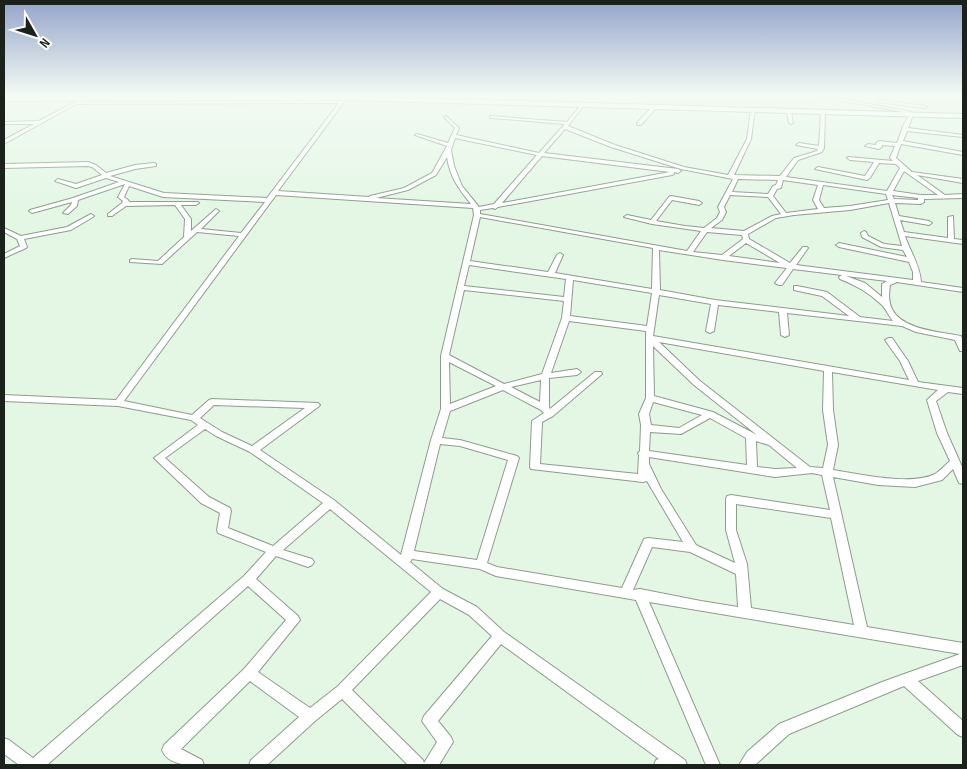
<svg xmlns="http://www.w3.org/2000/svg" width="967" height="769" font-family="'Sofia Sans Condensed',sans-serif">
	<rect width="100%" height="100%" fill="#e4f7e5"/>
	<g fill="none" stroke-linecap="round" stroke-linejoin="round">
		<defs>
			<path id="minor" d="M817,96H827L911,112L909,113Z
				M343,97L347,98L278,191L369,197L370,196L404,188L432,173L447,146L415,135L417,134L448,143L455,128L444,117L446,116L459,128L456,135L539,153L565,124L492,118H490V116L567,122L582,104L584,105L568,126L615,145L684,167L728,175L747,139L751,110L755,109L751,139L734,175L780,176L794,158L817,151L818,149L796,145L799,143L819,146L821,113L825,112L824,148L822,152L798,160L786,177L887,191L900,168L896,164L879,163L870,178L867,180L815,169L818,167L865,176L874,162L850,160L847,158L848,157L893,161L890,158L895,146L882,145V147L879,149L865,146L868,144L876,145V143L879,141L897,143C901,134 903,121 911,114L913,115L908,128L963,135V137L907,131L903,141L963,152V155L901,144L896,158L912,172L963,179V183L917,175L945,195L963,194V198L924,199V202L921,204L895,203L899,216L929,221L932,223L929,225L900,220L904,232L948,238V217L953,216L954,239L963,240V244L905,236C910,251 920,265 921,282L963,288V292L897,282L890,285C889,293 888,301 892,309C902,330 941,332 961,336L963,341V351H960L955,340L916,332L902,326L787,313L789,335L785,337L781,335L779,312L718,305L714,331L710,333L706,331L711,304L659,295L653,336L909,380L900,361L885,340L889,338H892L908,361L918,382L963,388V394L948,392L936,401L947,433L963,469V484L959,483L953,469L942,480L915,487L878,485L833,477L867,627L963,643V665L918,681L963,721V737L958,735L904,686L789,734L755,765H739L747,752L779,724L882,682L960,654L649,602L720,765H706L636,600L496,576L480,569L412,559L410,562L443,589L477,607L504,632L685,760L687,765H654L656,760L659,759L501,644L438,721L451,737L453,742L439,765H408L342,699L315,721L267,765H249L251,760L299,717L250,681L181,749L202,760L204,765C190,765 168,766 162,750L164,745L244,669L286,620L248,586L47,765H19L4,754V738L9,740L33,758L244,576L266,552L218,533L217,530L220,513L201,503L154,458L198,425L191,420L118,406L4,401V395L116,400L239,236L197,232L162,264L130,262V260L132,259L158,261L184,237L185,219L175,205L126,206L112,216H108V214L122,203L123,201L118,197L125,184L78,200L77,206L68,214L63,213L71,205L72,202L32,213L29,211L30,210L73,198L119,182L106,178L76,188L55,181L58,179L76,184L102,175L92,167L88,166L4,168V164L88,162L96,165L106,173L135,165L154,163L156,164V166L135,169L110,176L164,193L267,198L339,103L76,104L4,144V140L34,124H4V122L39,121L81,99L83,100L81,102L341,101ZM565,129L611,147L681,169L733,179L718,207L720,212L717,218L704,228L685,226L656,221L672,200L699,205L702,203L699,201L671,196L669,197L651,220L627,215L624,217L652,224L701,231L687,251L480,214V210L493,208L495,209L498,207L672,175L674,174V172L678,173L681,171L678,169L544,153ZM455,138L537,155L494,204L479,207L462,186L454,166L451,150ZM542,156L670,172L502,203ZM447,157C450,177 458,188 471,204L376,198L408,190L436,175ZM904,171L938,195H921L893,191ZM738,179L778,180L776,185L773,186L768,194L732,192ZM783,180L818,185L813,200L818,209L786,213L773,196L777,189L781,188ZM823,185L886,194L888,200L850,206L824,208L819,200ZM129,186L163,197L265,202L241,233L201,229L219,211L216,209L191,231V219L181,205H196L199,203L198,202H129L128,200L124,197ZM276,195L473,208L474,215L441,356V409L431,440L401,555L334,500L260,450L318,407L320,405L318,403L212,399L209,400L192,415L124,401ZM730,195L768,197L781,214L772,216L744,231L711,228L722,220L726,212L724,207ZM892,195L918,198V200L894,199ZM889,203L902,246L884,244L868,236L866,232L864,231L861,233L862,237L881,247L903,250L907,257L839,243L836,245L839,247L909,262L913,272V280L796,265L808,248L807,247H803L790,263L749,239L748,234L776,218L794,215L850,210ZM480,217L653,248L652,289L555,273L563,255L560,253L557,255L548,272L470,261ZM707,232L742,235L743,239L722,255L693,252ZM746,243L780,263L729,256ZM659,250L723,260L787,268L775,283L779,285H782L793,269L842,275L839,277L840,279C857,286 868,292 882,305C885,308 889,316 893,321L860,317L827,292L797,286H794V290L822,296L849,316L715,300L660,290ZM469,265L566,279L564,297L464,286ZM846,276L887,281L882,284V297L865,283ZM573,280L652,293L647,326L570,316ZM464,290L564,301L562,318L542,374L504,384L449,355ZM569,321L646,331V398L639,414L641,425L640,451L638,453L639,455L638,474L540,464L542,422L553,416L602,374L601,372H595L550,409L549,407V378L577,375L581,372L577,369L551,373ZM659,342L824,371L823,410L828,445L823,468L810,467L700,381ZM653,346L694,385L757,435L713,412L654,396ZM449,362L496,386L450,404ZM832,372L938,390L927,400L937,433L950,461C945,465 940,471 935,474C912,486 858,474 833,470L838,445L833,410ZM541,380L540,402L511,387ZM503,390L541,410L544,413L532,421L530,467L531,469L643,482L647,481L683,542L648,538L644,539L622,588L497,567L487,563L519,458L517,456L460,440L442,438L450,411ZM653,402L702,415L679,428L651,425L649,414ZM214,405L305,408L252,446L222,432L200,418ZM710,418L746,438L747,465L649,451L650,432L681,434ZM205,429L216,436L250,452L323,503L273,546L228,528L231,511L230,508L209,497L165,458ZM756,441L769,445L797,468L775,469L757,467ZM440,444L460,446L508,460L477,560L414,551ZM649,457L775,477L812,473L822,475L830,510L731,495L727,496L726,499V530L735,563L696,545L661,489L649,464ZM736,504L831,518L854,625L751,608L747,564L736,530ZM330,509L431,592L338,686L310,708L258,672L300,620L298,616L256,579L276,556L308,567L312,565L314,562L312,559L283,550ZM652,547L690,552L736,574L738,607L701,601L640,589L633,590ZM440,599L469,615L492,636L424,716L422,721L437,742L424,763L423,760L352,690Z
				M880,100L925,106L927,107L925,108L878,102Z
				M652,107L656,108L641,125H637V123Z
				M789,111L791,112L793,123L791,124L789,123L787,112Z
				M91,214L94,216L93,217L71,230L24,239L27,247L26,248L4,258V254L20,246L17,239L4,232V228L21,236L67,227Z"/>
			<path id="highway" d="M351,96L963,114V118L345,100L4,101V97Z"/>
		</defs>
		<use href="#minor" stroke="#8c9d8d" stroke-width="2"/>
		<use href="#highway" stroke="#8c9d8d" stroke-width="2"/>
		<use href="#minor" fill="#fff" fill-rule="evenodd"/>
		<use href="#highway" fill="#fff" fill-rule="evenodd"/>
	</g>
	<linearGradient id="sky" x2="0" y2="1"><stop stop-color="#94a4ca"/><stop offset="0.47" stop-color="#f3fbf3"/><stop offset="1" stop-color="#f3fbf3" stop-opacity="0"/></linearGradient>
	<rect width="967" height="204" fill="url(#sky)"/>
	<rect width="967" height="769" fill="none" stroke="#1b221b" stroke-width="10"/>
	<g transform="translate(35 35) rotate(129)" stroke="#fefefe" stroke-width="4" paint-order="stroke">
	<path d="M0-4L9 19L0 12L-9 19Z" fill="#1b221b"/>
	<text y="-8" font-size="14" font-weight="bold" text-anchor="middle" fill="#1b221b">N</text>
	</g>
</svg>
